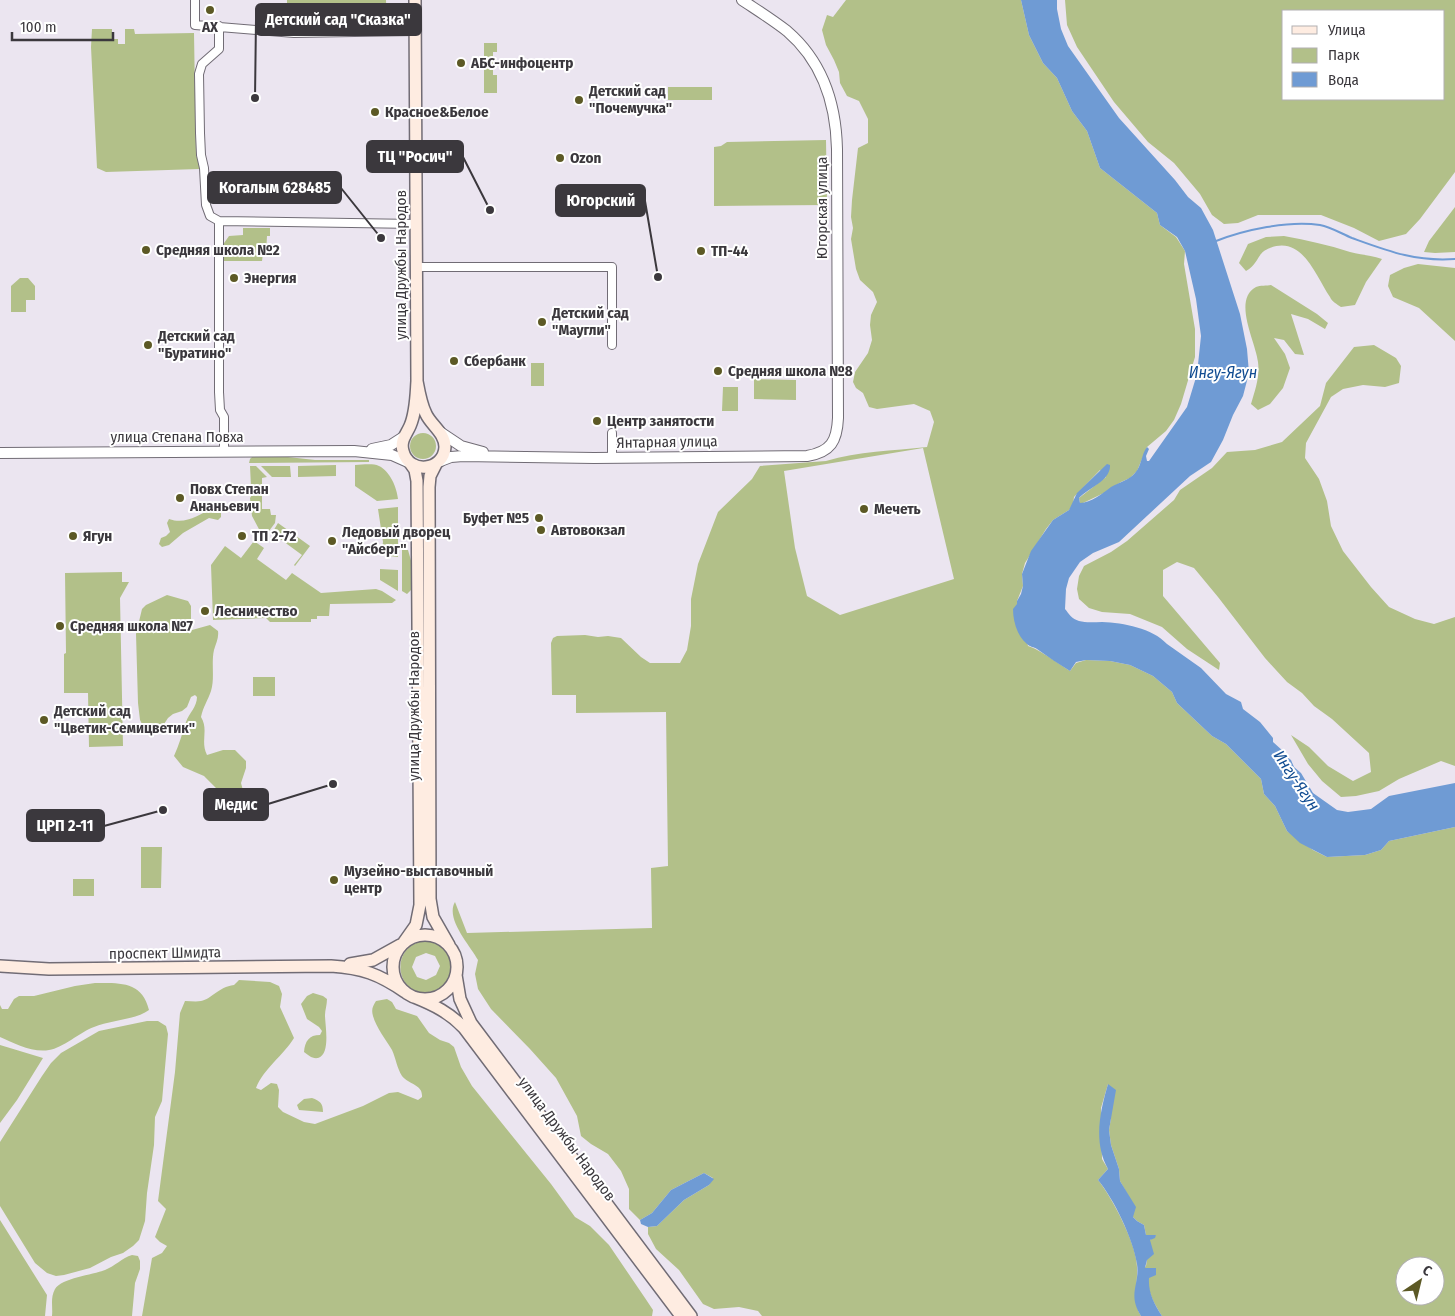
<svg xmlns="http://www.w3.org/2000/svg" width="1455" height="1316" font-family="'Fira Sans Condensed',sans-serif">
	<rect width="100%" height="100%" fill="#ebe5f0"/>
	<path fill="#b2c089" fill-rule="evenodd" d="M287,0H386L387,27L361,28L360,23L269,24V21L287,4Z
		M846,0H1021L1029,35L1043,63L1057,78L1072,111L1087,131L1100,168L1157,213L1160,225L1176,237L1185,251L1184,264L1195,329V357L1192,367L1181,404L1174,420L1166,431L1147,447L1137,471L1130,478L1121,482L1106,492L1083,503H1080L1079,498L1106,477L1100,470L1074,497L1073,505L1069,510L1053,520L1046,529L1025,563L1022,574L1023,586L1017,601L1028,646C1039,649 1059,664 1070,671L1076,663L1086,660L1110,661L1130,665L1153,676L1172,692L1177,703L1212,736L1226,744L1261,779L1264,794L1275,806L1287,831L1313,850L1327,857L1365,855L1381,850L1389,841L1455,827V1316H1162C1157,1308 1151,1298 1149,1289C1147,1280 1148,1277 1144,1268L1146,1266L1150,1240L1156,1235H1146L1144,1225L1137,1221L1133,1217L1129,1197L1120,1181L1119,1169L1111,1145L1109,1130L1111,1118L1108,1084L1101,1108L1102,1159L1108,1169L1098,1180C1112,1197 1137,1245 1137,1267C1138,1283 1132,1302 1141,1316H762L758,1311L739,1307L714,1309L703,1304L679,1270L656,1249L648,1234V1227L657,1226L684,1200L709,1185L713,1178L704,1173L671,1190L652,1213L640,1220L629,1209V1189L621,1171L608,1154L591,1144L581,1136L577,1116L556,1078L530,1049L491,1009L478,989L475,974L478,960C470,945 445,919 455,902L467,933L652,928L651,868L668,866L666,712L576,713V695H552L551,643L553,638L557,636L585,635L598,637L608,636L621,638L641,657L650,663H680L687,650L691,626V599L698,564L718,512L752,479L760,466L826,461C858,451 893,451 927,447L934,422L930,411L914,404L877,409L869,407L863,393L856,388L853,382L855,372L868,353L872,340L870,325L871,315L877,302L873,292L860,280L856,269L851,239L853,228L851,217L852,200L858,148L868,143V119L859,101L847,96L840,83L839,72L834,60L826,45L822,30L827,15L833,17ZM923,448L954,579L840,615L807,596L795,548L784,471ZM1405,1266H1435V1296H1405Z
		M1065,0H1455V172L1420,219L1406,234L1379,241L1354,228L1321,215H1258L1238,223L1224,224L1212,215L1200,194L1174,163L1148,142L1114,102L1077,47L1067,25ZM1444,11V99H1284V11Z
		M92,29H112V39H118V44H125V29H134L135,34L194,33L196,155L199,161V169L106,172L97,168L91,47Z
		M484,43H497V52H493V75H497V93H484Z
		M668,87H712V100H668Z
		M826,140L827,205L714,206V147L721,146L727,142Z
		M1455,207V252L1435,253L1424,252L1429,241Z
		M243,228H270V236H267L266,253H263L262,261H222V246L229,236L243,235Z
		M1284,236C1307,240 1328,245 1350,252C1361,255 1371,255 1382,259L1366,282L1355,305L1341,307C1337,304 1332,302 1330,297C1316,277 1303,235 1270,248C1256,253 1260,263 1246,271L1239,263L1248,244L1266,237Z
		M1418,264L1455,268V341L1419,308L1393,297L1388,286L1390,275L1404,268Z
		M20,278H28L35,286V300H26V312H11V286Z
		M1271,285L1317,314L1328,323L1325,329L1308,319L1291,314L1304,355L1295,354L1284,340L1274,338L1285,354L1290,368L1283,388L1270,404L1258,410L1251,404C1255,390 1260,377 1258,362C1256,342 1232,300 1256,287C1260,285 1267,286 1271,285Z
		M1374,345L1396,358L1401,366L1399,383L1385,387L1363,385L1343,389L1331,397L1306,443L1305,458L1319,479L1327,501L1331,526L1343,551L1371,587L1389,607L1415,619L1434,624L1455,617V766L1441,761L1399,779L1379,791L1356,796L1341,797L1322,781L1308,764L1291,735L1309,747L1328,766L1353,781L1371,772L1369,753L1332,719L1314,706L1302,693L1287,682L1265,658L1218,597L1194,568L1177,562L1163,570V596L1220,663L1219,670L1187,649L1162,627L1130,614L1102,612L1089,608L1079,599L1077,589L1079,576L1084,566L1111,552L1127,541L1174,500L1180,490L1212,468L1227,452L1255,450L1282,442L1320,406L1326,383L1354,347Z
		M531,363H544V386H531Z
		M754,379L796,380V400L754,399Z
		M723,387H738V411H722Z
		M410 446a13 13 0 1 1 26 0a13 13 0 1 1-26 0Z
		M252,457H288L315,460H369V462L249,463L250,459Z
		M336,465V476L298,477V466Z
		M355,465C362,465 372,463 379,466C390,471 397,488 398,499L377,501L355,486Z
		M250,466H256L267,477L262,478V488L251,487Z
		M261,466H290L291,477H272Z
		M252,495H262V509H270L271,515H276L275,523L269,531L268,530L264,534L261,533L252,516L250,498Z
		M398,507V557L381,555L383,542L378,509Z
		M213,508H218L221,511V517L218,520L209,518L183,533L169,545L162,547L159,544L161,538L166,536L170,532L167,523L169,519C186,525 198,515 213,508Z
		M278,523L310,546L295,566L294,565L302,555L272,533Z
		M254,541L264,548L257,559L286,580L292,573L321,593L376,589L382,591L396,600L392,603L330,604L329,616H317V619H311V622H270L266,618L213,620L211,565L225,546L241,558Z
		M402,550H408L412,564V589L407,594L402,591Z
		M380,569L398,570V591L380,580Z
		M122,572V582H129L120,598L123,746L89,747L88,693H64V654L66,653L65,573Z
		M167,595L188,601L191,606V628L192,630L210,625L218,631C219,638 216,643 214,650C211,663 215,678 211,691C208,700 203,707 201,717C209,730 200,741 207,755L223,750H235L246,761V768L241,783L245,798L226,811L218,803L217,789L204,776L183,767L174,756C179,745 182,734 186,722C189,713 197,707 197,697L195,695L191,697L187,707L182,711L173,714L168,718L160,730L151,733L145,730L140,720L138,703L136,634L142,609L146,605Z
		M253,677H275V696H253Z
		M141,847H162L161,888H141Z
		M73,879H94V896H73Z
		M422,941C456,939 462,987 429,992C397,997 388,949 422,941ZM426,953L435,956L440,966L436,975L426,980L417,977L412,967L416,957Z
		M239,980L270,982L279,986L282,994L280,1007L294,1038C283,1056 264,1068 256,1088L261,1090L271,1083L277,1084L279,1090L278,1107L283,1112L304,1122L315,1124L363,1106L389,1093L398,1092L418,1100L422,1097C423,1084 409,1085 402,1076C397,1068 396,1059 392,1050C386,1040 376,1027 373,1016C371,1009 373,1006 376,1001L387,999L392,1002L396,1009L417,1016L429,1033L440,1040L449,1043L454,1047L461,1067L472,1086L551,1184L575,1217L590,1226L609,1245L645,1298L653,1310L652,1316H142L152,1258L162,1253L167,1246L160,1242L155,1237L166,1209L158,1201L175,1072L180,1013L185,1001C190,1001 196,1002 201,1001C212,999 218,987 234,985Z
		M95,983C120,983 142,981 149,1010C136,1020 110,1020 94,1027C80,1032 63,1048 49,1050C33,1053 13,1043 0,1037V1005L2,1009H8L14,999L19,996H34L75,986Z
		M313,993L323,996L327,999C327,1005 325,1010 325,1015C325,1025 331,1054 318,1058C312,1059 308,1055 304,1052C305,1041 309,1035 320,1035L322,1031L319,1027L307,1019L301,1004L307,996Z
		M147,1021H158L166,1026L168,1034L162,1101L155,1117L154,1145L147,1193L145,1221L139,1240L133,1246L123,1253L111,1257L90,1268L64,1275L56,1276L47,1273L35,1263L0,1206V1142L42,1076L51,1063L61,1053L99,1031Z
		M0,1045L43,1058L17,1100L0,1123Z
		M312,1098C320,1101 323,1103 323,1112L299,1110L297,1105L304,1099Z
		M0,1220L47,1295L45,1316H0Z
		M132,1255L138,1256L140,1261V1269L135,1283L132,1316H52C53,1307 50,1298 55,1289C62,1278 92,1275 105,1270C115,1266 122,1258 132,1255Z"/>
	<path fill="#6f9bd4" d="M1021,0H1057V9L1061,29L1068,46L1119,118L1175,180L1188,197L1201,208L1213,230L1240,314L1247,349L1249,373L1243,396L1233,415L1223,440L1211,462L1190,476L1119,542L1093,553L1080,562L1069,578L1066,589L1065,609C1069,614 1072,619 1079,621C1086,623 1095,622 1102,622C1124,623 1152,628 1167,644L1201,668L1226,694L1241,702L1243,709L1260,722L1273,738V742L1283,751V754L1291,760L1294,767L1301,773L1313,793L1337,810L1348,812L1371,809L1389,796L1455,783V827L1389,841L1381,850L1365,855L1327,857L1300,843L1287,831L1275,806L1264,794L1261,779L1226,744L1212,736L1177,703L1172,692L1153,676L1130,665L1110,661L1086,660L1076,662L1070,671C1059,664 1048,657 1037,649C1034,647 1030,647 1027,644C1017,636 1013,621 1013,609L1017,604V601L1021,594L1023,586L1022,574L1031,551L1053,520L1069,510L1077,493L1107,464L1110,465C1111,481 1088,488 1079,498L1080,503C1091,503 1103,493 1111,487C1120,482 1129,480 1135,473C1142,465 1141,455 1147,447L1149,449L1146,456L1147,461H1149L1187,407L1197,374L1201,336L1196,299L1185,251L1177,237L1160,225L1157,213L1100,168L1087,131L1072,111L1057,78L1043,63L1029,35Z
		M1108,1084L1116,1090L1109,1130L1111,1145L1119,1169L1120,1181L1136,1207L1133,1217L1137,1221L1144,1225L1146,1235H1156L1155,1238L1150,1240L1154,1254L1147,1260L1145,1268H1156V1275L1149,1278C1148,1292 1154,1304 1162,1316H1141C1127,1294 1140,1285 1137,1264C1133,1239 1114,1199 1098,1180L1108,1169C1093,1142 1100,1112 1108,1084Z
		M704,1173L714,1179L709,1185L684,1200L657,1226L648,1227L641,1224L640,1220L652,1213L671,1190Z"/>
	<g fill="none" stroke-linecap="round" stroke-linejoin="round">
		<path stroke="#6f9bd4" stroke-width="2" d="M1216,241C1244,230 1289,220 1320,225C1331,227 1342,234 1352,238C1388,251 1416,262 1455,259"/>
		<defs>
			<path id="minor" d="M195,0V25L294,33L415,31
				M219,26V49L202,64L199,74L200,133L201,155L204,168L206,205L210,216L219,221L416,224
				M219,221V392L220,410L224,417V452
				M416,267H612V345
				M612,458V433"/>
			<path id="tertiary" d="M440,432L461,446L483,452
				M372,449L391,445L405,436
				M0,453L354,451L392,455L410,463
				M438,462L451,457L463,456L594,458L807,456C831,452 837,441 838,418L837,149C836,104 822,61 787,31C773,20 757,10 742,0"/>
			<path id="secondary" d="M415,0L417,381C416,396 416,412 410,426C406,435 400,441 403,451C409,475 444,471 445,447C445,433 431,425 426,414C421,404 419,392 417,381
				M436,464L430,476L429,487L430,899L433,917L449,945
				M393 967a32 32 0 1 1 64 0a32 32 0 1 1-64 0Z
				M404,942L416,925L420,905L417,481L415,470L410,463
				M350,964L373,960L400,945
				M0,966L49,969L331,966C362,968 379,974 405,992
				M456,975L460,999L471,1023L691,1316
				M414,997C434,1005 450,1013 464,1028L681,1316"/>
		</defs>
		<use href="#minor" stroke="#716c75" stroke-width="10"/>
		<use href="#tertiary" stroke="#716c75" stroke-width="12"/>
		<use href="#secondary" stroke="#716c75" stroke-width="14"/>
		<use href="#minor" stroke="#fff" stroke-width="8"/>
		<use href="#tertiary" stroke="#fff" stroke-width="10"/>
		<use href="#secondary" stroke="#feece1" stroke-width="11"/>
	</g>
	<g fill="#5c5925" stroke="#fff" stroke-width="2">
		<circle cx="210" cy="10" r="5"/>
		<circle cx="461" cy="63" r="5"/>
		<circle cx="579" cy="100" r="5"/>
		<circle cx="375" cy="112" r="5"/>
		<circle cx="560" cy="158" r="5"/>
		<circle cx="146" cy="250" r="5"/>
		<circle cx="701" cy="251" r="5"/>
		<circle cx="234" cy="278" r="5"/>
		<circle cx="542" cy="322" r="5"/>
		<circle cx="148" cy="345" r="5"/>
		<circle cx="454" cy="361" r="5"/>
		<circle cx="718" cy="371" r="5"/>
		<circle cx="597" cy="421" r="5"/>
		<circle cx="180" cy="498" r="5"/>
		<circle cx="864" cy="509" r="5"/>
		<circle cx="539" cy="518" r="5"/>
		<circle cx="541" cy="530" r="5"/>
		<circle cx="73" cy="536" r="5"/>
		<circle cx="242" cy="536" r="5"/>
		<circle cx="332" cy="541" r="5"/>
		<circle cx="205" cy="611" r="5"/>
		<circle cx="60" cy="626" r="5"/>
		<circle cx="44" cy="720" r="5"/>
		<circle cx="334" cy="880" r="5"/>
	</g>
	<g text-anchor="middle" stroke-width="4" stroke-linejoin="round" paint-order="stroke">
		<g font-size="15" font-weight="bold" fill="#3b383d" stroke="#fff" text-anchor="start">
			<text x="210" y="32" text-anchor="middle">АХ</text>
			<text x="471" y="68">АБС-инфоцентр</text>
			<text x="589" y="96">Детский сад<tspan x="589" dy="17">"Почемучка"</tspan></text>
			<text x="385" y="117">Красное&amp;Белое</text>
			<text x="570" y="163">Ozon</text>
			<text x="156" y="255">Средняя школа №2</text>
			<text x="711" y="256">ТП-44</text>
			<text x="244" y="283">Энергия</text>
			<text x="552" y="318">Детский сад<tspan x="552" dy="17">"Маугли"</tspan></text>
			<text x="158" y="341">Детский сад<tspan x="158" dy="17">"Буратино"</tspan></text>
			<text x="464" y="366">Сбербанк</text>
			<text x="728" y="376">Средняя школа №8</text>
			<text x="607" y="426">Центр занятости</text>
			<text x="190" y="494">Повх Степан<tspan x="190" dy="17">Ананьевич</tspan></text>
			<text x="874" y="514">Мечеть</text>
			<text x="529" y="523" text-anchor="end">Буфет №5</text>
			<text x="551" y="535">Автовокзал</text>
			<text x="342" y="537">Ледовый дворец<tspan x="342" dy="17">"Айсберг"</tspan></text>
			<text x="83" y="541">Ягун</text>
			<text x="252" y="541">ТП 2-72</text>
			<text x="215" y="616">Лесничество</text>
			<text x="70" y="631">Средняя школа №7</text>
			<text x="54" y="716">Детский сад<tspan x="54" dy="17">"Цветик-Семицветик"</tspan></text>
			<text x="344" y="876">Музейно-выставочный<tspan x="344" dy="17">центр</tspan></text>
		</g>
		<g font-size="15" fill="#3b383d" stroke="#fff">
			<text transform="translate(822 208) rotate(-90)" y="5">Югорская улица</text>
			<text transform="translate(401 265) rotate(-90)" y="5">улица Дружбы Народов</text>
			<text x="177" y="442">улица Степана Повха</text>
			<text transform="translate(667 442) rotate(-1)" y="5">Янтарная улица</text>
			<text transform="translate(414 706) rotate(-90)" y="5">улица Дружбы Народов</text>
			<text transform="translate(165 953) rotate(-1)" y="5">проспект Шмидта</text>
			<text transform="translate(567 1139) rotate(53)" y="5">улица Дружбы Народов</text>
		</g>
		<g font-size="16" font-style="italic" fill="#124d92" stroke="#fff">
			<text x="1223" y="378">Ингу-Ягун</text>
			<text transform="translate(1297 780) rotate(56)" y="6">Ингу-Ягун</text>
		</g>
	</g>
	<path fill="none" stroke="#3b383d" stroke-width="2" d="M255 98L256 19M490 210L463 157M381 238L341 188M658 277L645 201M333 784L268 804M163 810L104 826"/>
	<g fill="#3b383d" stroke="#fff" stroke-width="2">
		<circle cx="255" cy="98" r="5"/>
		<circle cx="490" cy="210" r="5"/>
		<circle cx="381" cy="238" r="5"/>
		<circle cx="658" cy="277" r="5"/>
		<circle cx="333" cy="784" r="5"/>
		<circle cx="163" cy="810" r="5"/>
	</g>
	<g fill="#3b383d" stroke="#3b383d" stroke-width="2">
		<rect x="256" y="4" width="165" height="31" rx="5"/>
		<rect x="367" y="141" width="96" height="31" rx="5"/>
		<rect x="208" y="172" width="133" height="31" rx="5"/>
		<rect x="556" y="185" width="89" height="31" rx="5"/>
		<rect x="204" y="789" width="64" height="31" rx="5"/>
		<rect x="27" y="810" width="77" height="31" rx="5"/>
	</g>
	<g font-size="16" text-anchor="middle" font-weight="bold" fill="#fff">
		<text x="338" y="25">Детский сад "Сказка"</text>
		<text x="415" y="162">ТЦ "Росич"</text>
		<text x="275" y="193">Когалым 628485</text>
		<text x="601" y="206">Югорский</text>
		<text x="236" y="810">Медис</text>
		<text x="65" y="831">ЦРП 2-11</text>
	</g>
	<rect x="1282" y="10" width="162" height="90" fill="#ffffff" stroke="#b1afb1"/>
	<rect x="1292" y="26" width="25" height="8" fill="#feece1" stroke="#b1afb1"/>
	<text x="1328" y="35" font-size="15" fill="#3b383d">Улица</text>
	<rect x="1292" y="48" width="25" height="15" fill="#b2c089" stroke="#b1afb1"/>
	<text x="1328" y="60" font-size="15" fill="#3b383d">Парк</text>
	<rect x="1292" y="72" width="25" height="15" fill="#6f9bd4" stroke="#b1afb1"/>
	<text x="1328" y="85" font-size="15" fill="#3b383d">Вода</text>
	<g transform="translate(1420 1281) rotate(35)"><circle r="24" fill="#ffffff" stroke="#b1afb1"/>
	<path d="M0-4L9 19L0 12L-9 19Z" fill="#5c5925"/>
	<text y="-8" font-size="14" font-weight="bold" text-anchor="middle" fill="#3b383d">С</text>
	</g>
	<path d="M12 32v8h101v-8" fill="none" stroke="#3b383d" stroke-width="2.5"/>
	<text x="20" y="32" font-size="15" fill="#3b383d" stroke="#ffffff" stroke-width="4" paint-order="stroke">100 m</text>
</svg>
